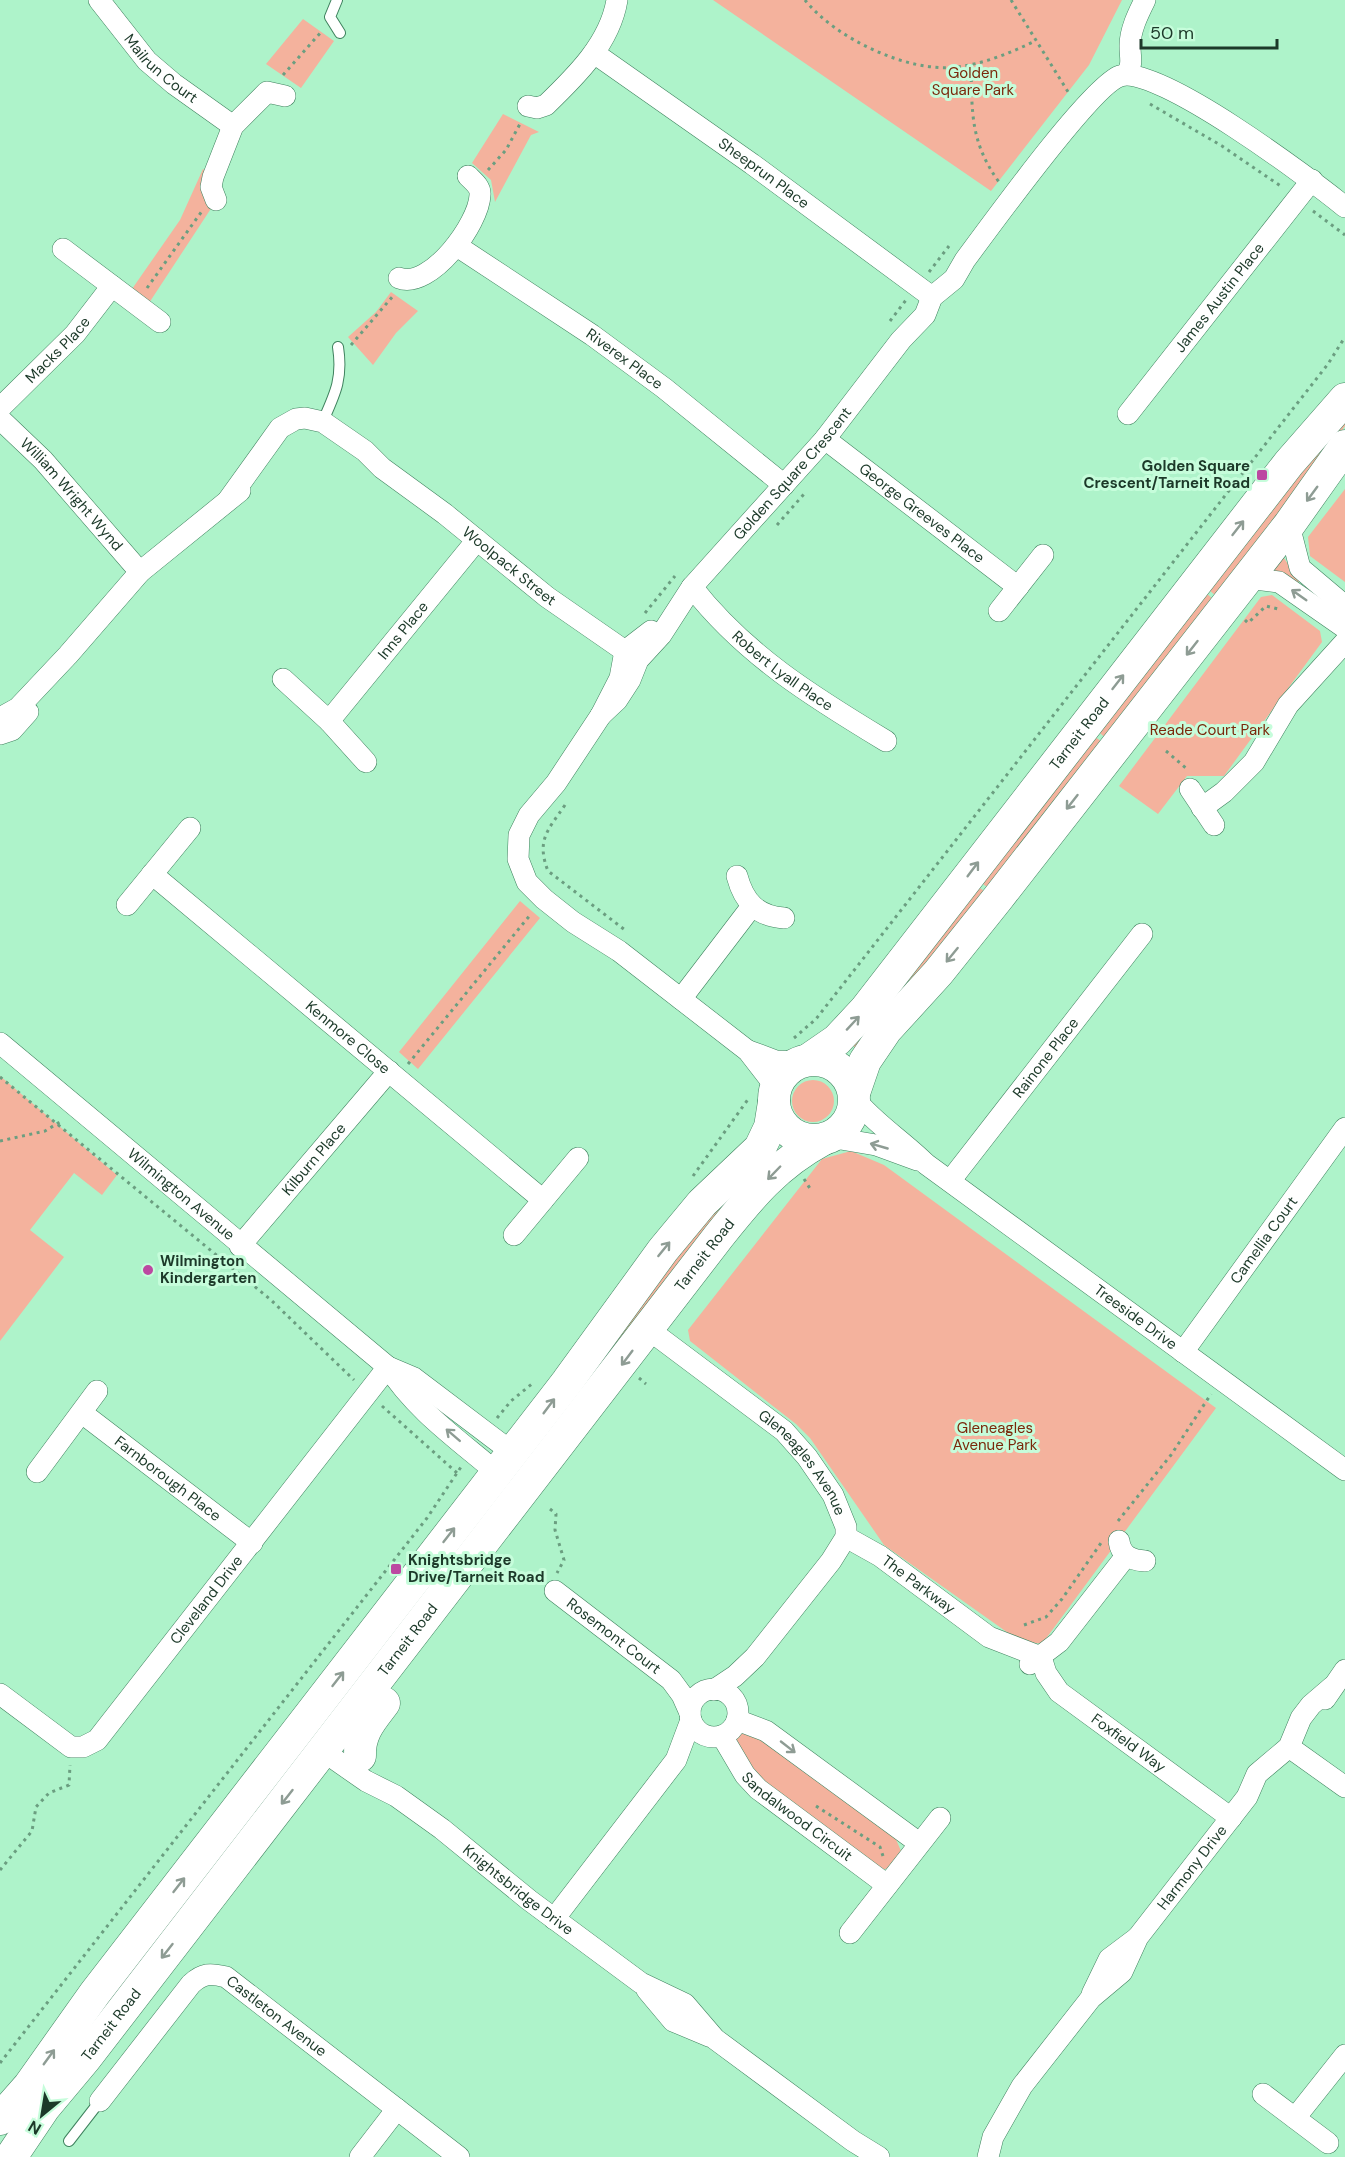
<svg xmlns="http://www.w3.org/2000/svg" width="1345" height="2157" font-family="'DM Sans',sans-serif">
	<rect width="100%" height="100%" fill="#aef3ca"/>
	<path fill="#f4b29d" d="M713,0H1122L1089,65L991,191Z
		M303,19L334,41L301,88L266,64Z
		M503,114L539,132L531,135L495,202L491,180L472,163Z
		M203,169L208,172L212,207L149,303L132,289L180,220Z
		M391,292L418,311L396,333L373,365L348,337L376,312Z
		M1345,413V426L1309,480L1216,596L1209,590Z
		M1345,489V582L1310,556L1308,537Z
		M1282,555L1299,581L1297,585L1271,572Z
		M1206,593L1214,600L1108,740L1095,729Z
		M1272,595L1320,631L1322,642L1224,776H1187L1158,814L1119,786L1261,597Z
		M1091,734L1105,744L991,890L979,881Z
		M976,885L988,894L858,1051L851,1043Z
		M520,901L540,918L418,1069L399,1052Z
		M0,1076L117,1175L102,1195L74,1173L30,1230L64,1257L0,1341Z
		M792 1101a21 21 0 1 1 42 0a21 21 0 1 1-42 0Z
		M851,1151L884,1165L1216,1408L1042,1644L1018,1640L884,1545L810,1438L796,1424L690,1341L688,1330L822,1159Z
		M742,1182L617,1353L604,1344L677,1247Z
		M742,1725L895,1837L901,1851L892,1866L883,1870L757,1781L733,1738Z"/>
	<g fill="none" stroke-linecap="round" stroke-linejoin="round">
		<defs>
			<path id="service" d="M337,0L330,17L340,33
				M322,423C335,394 343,379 338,347
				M69,2141L100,2101"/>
			<g id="minor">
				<path id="s1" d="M99,0L147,61L174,84L233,126"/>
				<path id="s2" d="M594,53L752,164L932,297"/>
				<path d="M1127,74C1133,63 1130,58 1130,46C1130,30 1138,14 1145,0"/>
				<path d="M528,106L537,108L546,105C576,76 610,43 617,0"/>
				<path d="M216,200L211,187L213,177L233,126L267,92L285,96"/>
				<path id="s3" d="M457,246L592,335L664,388L784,485"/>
				<path d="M63,249L160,322"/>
				<path d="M399,278C430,290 479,224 480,195C481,187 473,181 468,176"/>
				<path id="s4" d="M0,408L75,334L112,286"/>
				<path id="s5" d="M1128,414L1312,180"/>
				<path id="s6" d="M0,419L43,460L140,572"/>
				<path id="s7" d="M825,439L1018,587"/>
				<path id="s8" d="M229,499L280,428L296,419L305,418L323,422L365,451L382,468L445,514L547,597L635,658"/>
				<path d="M1289,525L1300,568L1345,606"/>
				<path d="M1247,578L1279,582L1345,628"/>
				<path id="s9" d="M692,587C745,655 813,697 886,741"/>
				<path d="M999,611L1043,555"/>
				<path d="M651,631L625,651L620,678L601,715L556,783L529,815L519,835L518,859L527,882L544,899L573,922L619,951L748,1051L772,1082L774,1097"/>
				<path d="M283,679L329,721L366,762"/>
				<path id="s10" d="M601,715L617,700L630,680L638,660L661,635L692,587L825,439L901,340L925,315L932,297L954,279L965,260C989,228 1091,86 1120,76C1157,64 1312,180 1345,207"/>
				<path d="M0,718L18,708L68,655L140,572L240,491"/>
				<path id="s11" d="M329,721L477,540"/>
				<path d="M0,734L12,730L28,712"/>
				<path d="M1190,789L1214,825"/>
				<path d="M1202,808L1224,792L1254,762L1288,705L1345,642"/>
				<path id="s12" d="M152,874L543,1200"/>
				<path d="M737,876C744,902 757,916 784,918"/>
				<path d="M127,905L190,828"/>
				<path d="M681,999L752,906"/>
				<path id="s13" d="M0,1043L388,1367C415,1410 460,1441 497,1473"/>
				<path d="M749,1051L776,1061L801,1062"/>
				<path id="s14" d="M855,1099C873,1122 904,1142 926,1164L1345,1470"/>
				<path d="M829,1137L876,1145L917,1160"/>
				<path id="s15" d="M950,1181L1142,934"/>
				<path d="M514,1235L578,1158"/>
				<path id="s16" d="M240,1246L389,1071"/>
				<path id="s17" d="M648,1329L784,1431L807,1457L833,1495L846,1527V1537L831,1561L755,1657L735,1676L714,1690"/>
				<path id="s18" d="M1183,1352L1345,1128"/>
				<path d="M388,1367L414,1378L513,1453"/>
				<path id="s19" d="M82,1413L252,1543"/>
				<path d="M37,1472L97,1391"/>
				<path id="s20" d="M846,1537L880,1556L989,1637L1041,1657"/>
				<path d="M1119,1541C1121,1556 1131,1560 1145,1561"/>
				<path id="s21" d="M555,1591L671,1680L682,1695L690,1713"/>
				<path id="s22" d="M1041,1657L1046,1673L1059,1692L1231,1818"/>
				<path d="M1030,1664L1059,1642L1126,1556"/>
				<circle cx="714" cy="1713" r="24"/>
				<path id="s23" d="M0,1694L71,1747H83L97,1740L388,1367"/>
				<path d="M1325,1699L1345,1670"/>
				<path d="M737,1720L766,1731L919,1843"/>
				<path id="s24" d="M722,1736L745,1775L758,1789L887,1885"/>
				<path d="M1289,1747L1345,1787"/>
				<path id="s25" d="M323,1751L366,1781L396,1796L442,1829L529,1900L641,1983L685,2004L715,2039L853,2141L879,2157"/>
				<path d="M554,1919L676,1760L691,1720"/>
				<path d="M850,1933L940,1818"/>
				<path d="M647,1990L673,2021L709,2036"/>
				<path d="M1092,1994L1109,1959L1137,1938"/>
				<path d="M1263,2094L1328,2143"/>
				<path id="s26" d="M100,2101L191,1984C203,1973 210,1973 226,1977L459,2157"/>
				<path d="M1295,2118L1345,2055"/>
				<path d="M360,2157L397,2109"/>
				<path id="s27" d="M988,2157L993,2137L1022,2086L1091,1998L1122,1972L1138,1937L1247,1797L1257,1774L1289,1747L1301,1718L1311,1705L1332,1687"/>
			</g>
			<g id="secondary">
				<circle cx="814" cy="1100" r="40"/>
				<path id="s28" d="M808,1060L837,1040L865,1010L1289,463L1345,399"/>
				<path d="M854,1093L865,1061L886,1030L938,973L998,898L1289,525L1345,446"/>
				<path d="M360,1756C359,1733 371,1720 384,1703"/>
				<path d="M0,2119L29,2086L95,1993L567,1382L663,1250L702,1203L760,1148L770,1127L774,1102"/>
				<path id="s29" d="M11,2157L44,2108L85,2059L719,1236C751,1196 776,1165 822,1140"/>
			</g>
		</defs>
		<use href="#service" stroke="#3f825e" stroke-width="12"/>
		<use href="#minor" stroke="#3f825e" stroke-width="22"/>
		<use href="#secondary" stroke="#3f825e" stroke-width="33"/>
		<path stroke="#6b9e80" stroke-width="3" stroke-dasharray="3 4.5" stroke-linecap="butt" d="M805,0C835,38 908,73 956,67C984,64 1010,53 1035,41
			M1011,0L1070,95
			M971,64C972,112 970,142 999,182
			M283,75L322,31
			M1150,104L1222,146L1282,187
			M488,170L506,150L521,122
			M1313,211L1345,235
			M929,272L949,246
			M147,288L202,211
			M890,321L906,300
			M351,345L393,296
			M777,525L804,494
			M645,613L675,576
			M1245,620L1248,623L1266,606L1278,609
			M1166,751L1187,769
			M565,805C548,830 536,840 548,871L625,930
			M794,1038L816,1019L1328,364L1345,337
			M408,1064L531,914
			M0,1077L271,1300L354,1380
			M0,1141L45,1131L63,1120
			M693,1176L749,1098
			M804,1179L811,1190
			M639,1378L646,1384
			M382,1406L457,1473
			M497,1418L511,1401L533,1383
			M550,1509L556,1514L555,1530L564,1560L557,1573
			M1118,1521L1171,1455L1211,1394
			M1024,1625L1046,1617L1062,1599L1101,1543
			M816,1806L880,1847L883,1856
			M0,1870L32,1831L36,1807L49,1793L69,1785L70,1765
			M0,2063L427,1518L461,1467"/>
		<use href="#service" stroke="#fff" stroke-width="10"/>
		<use href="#minor" stroke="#fff" stroke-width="21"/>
		<use href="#secondary" stroke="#fff" stroke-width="32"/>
	</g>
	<defs><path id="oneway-shaft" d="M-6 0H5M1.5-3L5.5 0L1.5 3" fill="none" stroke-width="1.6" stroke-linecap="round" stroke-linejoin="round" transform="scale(1.5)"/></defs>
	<g stroke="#8e9c94">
		<use href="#oneway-shaft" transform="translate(1312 494) rotate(126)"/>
		<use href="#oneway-shaft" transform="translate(1238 528) rotate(-52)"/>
		<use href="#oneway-shaft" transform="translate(1299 595) rotate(-145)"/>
		<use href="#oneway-shaft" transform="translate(1192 648) rotate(128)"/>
		<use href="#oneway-shaft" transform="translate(1118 682) rotate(-52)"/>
		<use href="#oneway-shaft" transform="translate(1072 802) rotate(128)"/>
		<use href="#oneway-shaft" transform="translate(973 869) rotate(-53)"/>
		<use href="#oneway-shaft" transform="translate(952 955) rotate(129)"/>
		<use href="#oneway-shaft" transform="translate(853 1023) rotate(-47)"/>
		<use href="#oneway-shaft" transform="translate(879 1146) rotate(-164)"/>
		<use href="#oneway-shaft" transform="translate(774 1173) rotate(134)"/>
		<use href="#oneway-shaft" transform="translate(664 1249) rotate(-51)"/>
		<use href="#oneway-shaft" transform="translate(627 1358) rotate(127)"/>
		<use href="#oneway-shaft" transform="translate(549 1406) rotate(-53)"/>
		<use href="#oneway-shaft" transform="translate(453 1435) rotate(-139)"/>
		<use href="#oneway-shaft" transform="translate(449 1535) rotate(-52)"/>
		<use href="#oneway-shaft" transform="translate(338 1679) rotate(-52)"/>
		<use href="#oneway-shaft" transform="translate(788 1747) rotate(38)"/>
		<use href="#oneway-shaft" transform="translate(287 1797) rotate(128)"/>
		<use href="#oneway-shaft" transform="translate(179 1885) rotate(-52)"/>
		<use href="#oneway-shaft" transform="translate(167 1951) rotate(128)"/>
		<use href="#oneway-shaft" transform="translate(49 2057) rotate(-54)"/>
	</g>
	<g fill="#bc48a1" stroke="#c6fddb" stroke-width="2">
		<rect x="1256" y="469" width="12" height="12" rx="3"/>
		<circle cx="148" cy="1270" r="6"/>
		<rect x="390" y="1563" width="12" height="12" rx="3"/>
	</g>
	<g text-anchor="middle" stroke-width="6" stroke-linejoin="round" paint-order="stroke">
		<g font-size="15" fill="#1c3929" stroke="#c6fddb">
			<text dy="5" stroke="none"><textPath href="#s1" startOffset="93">Mailrun Court</textPath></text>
			<text dy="5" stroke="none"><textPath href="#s2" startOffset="208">Sheeprun Place</textPath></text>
			<text dy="5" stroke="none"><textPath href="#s5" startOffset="148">James Austin Place</textPath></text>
			<text dy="5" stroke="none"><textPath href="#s4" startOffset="82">Macks Place</textPath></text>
			<text dy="5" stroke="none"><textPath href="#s3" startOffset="202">Riverex Place</textPath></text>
			<text dy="5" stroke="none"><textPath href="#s10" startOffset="310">Golden Square Crescent</textPath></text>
			<text dy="5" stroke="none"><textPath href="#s6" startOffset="104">William Wright Wynd</textPath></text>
			<text dy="5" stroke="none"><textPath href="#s7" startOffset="122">George Greeves Place</textPath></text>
			<text dy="5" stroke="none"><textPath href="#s8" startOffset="369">Woolpack Street</textPath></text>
			<text dy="5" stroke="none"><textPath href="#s11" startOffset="117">Inns Place</textPath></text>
			<text dy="5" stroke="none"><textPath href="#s9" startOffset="124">Robert Lyall Place</textPath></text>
			<text dy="5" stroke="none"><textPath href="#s28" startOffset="426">Tarneit Road</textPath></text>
			<text dy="5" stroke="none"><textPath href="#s12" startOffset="255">Kenmore Close</textPath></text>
			<text dy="5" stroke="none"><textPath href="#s15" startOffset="156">Rainone Place</textPath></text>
			<text dy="5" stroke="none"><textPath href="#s16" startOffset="114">Kilburn Place</textPath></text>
			<text dy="5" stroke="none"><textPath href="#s13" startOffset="236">Wilmington Avenue</textPath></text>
			<text dy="5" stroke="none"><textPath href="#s18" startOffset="138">Camellia Court</textPath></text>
			<text dy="5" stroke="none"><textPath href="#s29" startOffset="1138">Tarneit Road</textPath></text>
			<text dy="5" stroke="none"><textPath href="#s14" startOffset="356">Treeside Drive</textPath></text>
			<text dy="5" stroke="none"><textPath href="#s17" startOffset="206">Gleneagles Avenue</textPath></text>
			<text dy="5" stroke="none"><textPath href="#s19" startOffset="108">Farnborough Place</textPath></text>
			<text dy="5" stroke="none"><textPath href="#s20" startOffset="87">The Parkway</textPath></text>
			<text dy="5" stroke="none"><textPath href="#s23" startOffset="294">Cleveland Drive</textPath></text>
			<text dy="5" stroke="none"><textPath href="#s21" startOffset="74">Rosemont Court</textPath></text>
			<text dy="5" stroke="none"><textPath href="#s29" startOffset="652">Tarneit Road</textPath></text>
			<text dy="5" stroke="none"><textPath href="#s22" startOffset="126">Foxfield Way</textPath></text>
			<text dy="5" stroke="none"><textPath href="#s24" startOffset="112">Sandalwood Circuit</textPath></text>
			<text dy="5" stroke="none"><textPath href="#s27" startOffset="358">Harmony Drive</textPath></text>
			<text dy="5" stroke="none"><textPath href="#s25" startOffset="240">Knightsbridge Drive</textPath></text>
			<text dy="5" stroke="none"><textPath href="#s26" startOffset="250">Castleton Avenue</textPath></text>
			<text dy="5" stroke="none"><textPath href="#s29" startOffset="166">Tarneit Road</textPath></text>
		</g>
		<g font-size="15" fill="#7a280b" stroke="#c6fddb">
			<text x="973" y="78">Golden<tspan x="973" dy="17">Square Park</tspan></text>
			<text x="1210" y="735">Reade Court Park</text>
			<text x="995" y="1433">Gleneagles<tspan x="995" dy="17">Avenue Park</tspan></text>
		</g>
		<g font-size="15" font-weight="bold" fill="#1c3929" stroke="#c6fddb" text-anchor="start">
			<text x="1250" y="471" text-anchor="end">Golden Square<tspan x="1250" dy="17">Crescent/Tarneit Road</tspan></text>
			<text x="160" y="1266">Wilmington<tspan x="160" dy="17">Kindergarten</tspan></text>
			<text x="408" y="1565">Knightsbridge<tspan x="408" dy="17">Drive/Tarneit Road</tspan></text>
		</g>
	</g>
	<g transform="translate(42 2115) rotate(210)" stroke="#c6fddb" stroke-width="4.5" paint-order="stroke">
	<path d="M0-4.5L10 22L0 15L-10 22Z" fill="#1c3929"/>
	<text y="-9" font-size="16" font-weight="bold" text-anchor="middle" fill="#1c3929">N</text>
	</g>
	<path d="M1141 39v9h136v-9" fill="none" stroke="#1c3929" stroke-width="3"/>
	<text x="1150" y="39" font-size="18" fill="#1c3929" stroke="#c6fddb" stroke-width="4.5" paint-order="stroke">50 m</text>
</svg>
